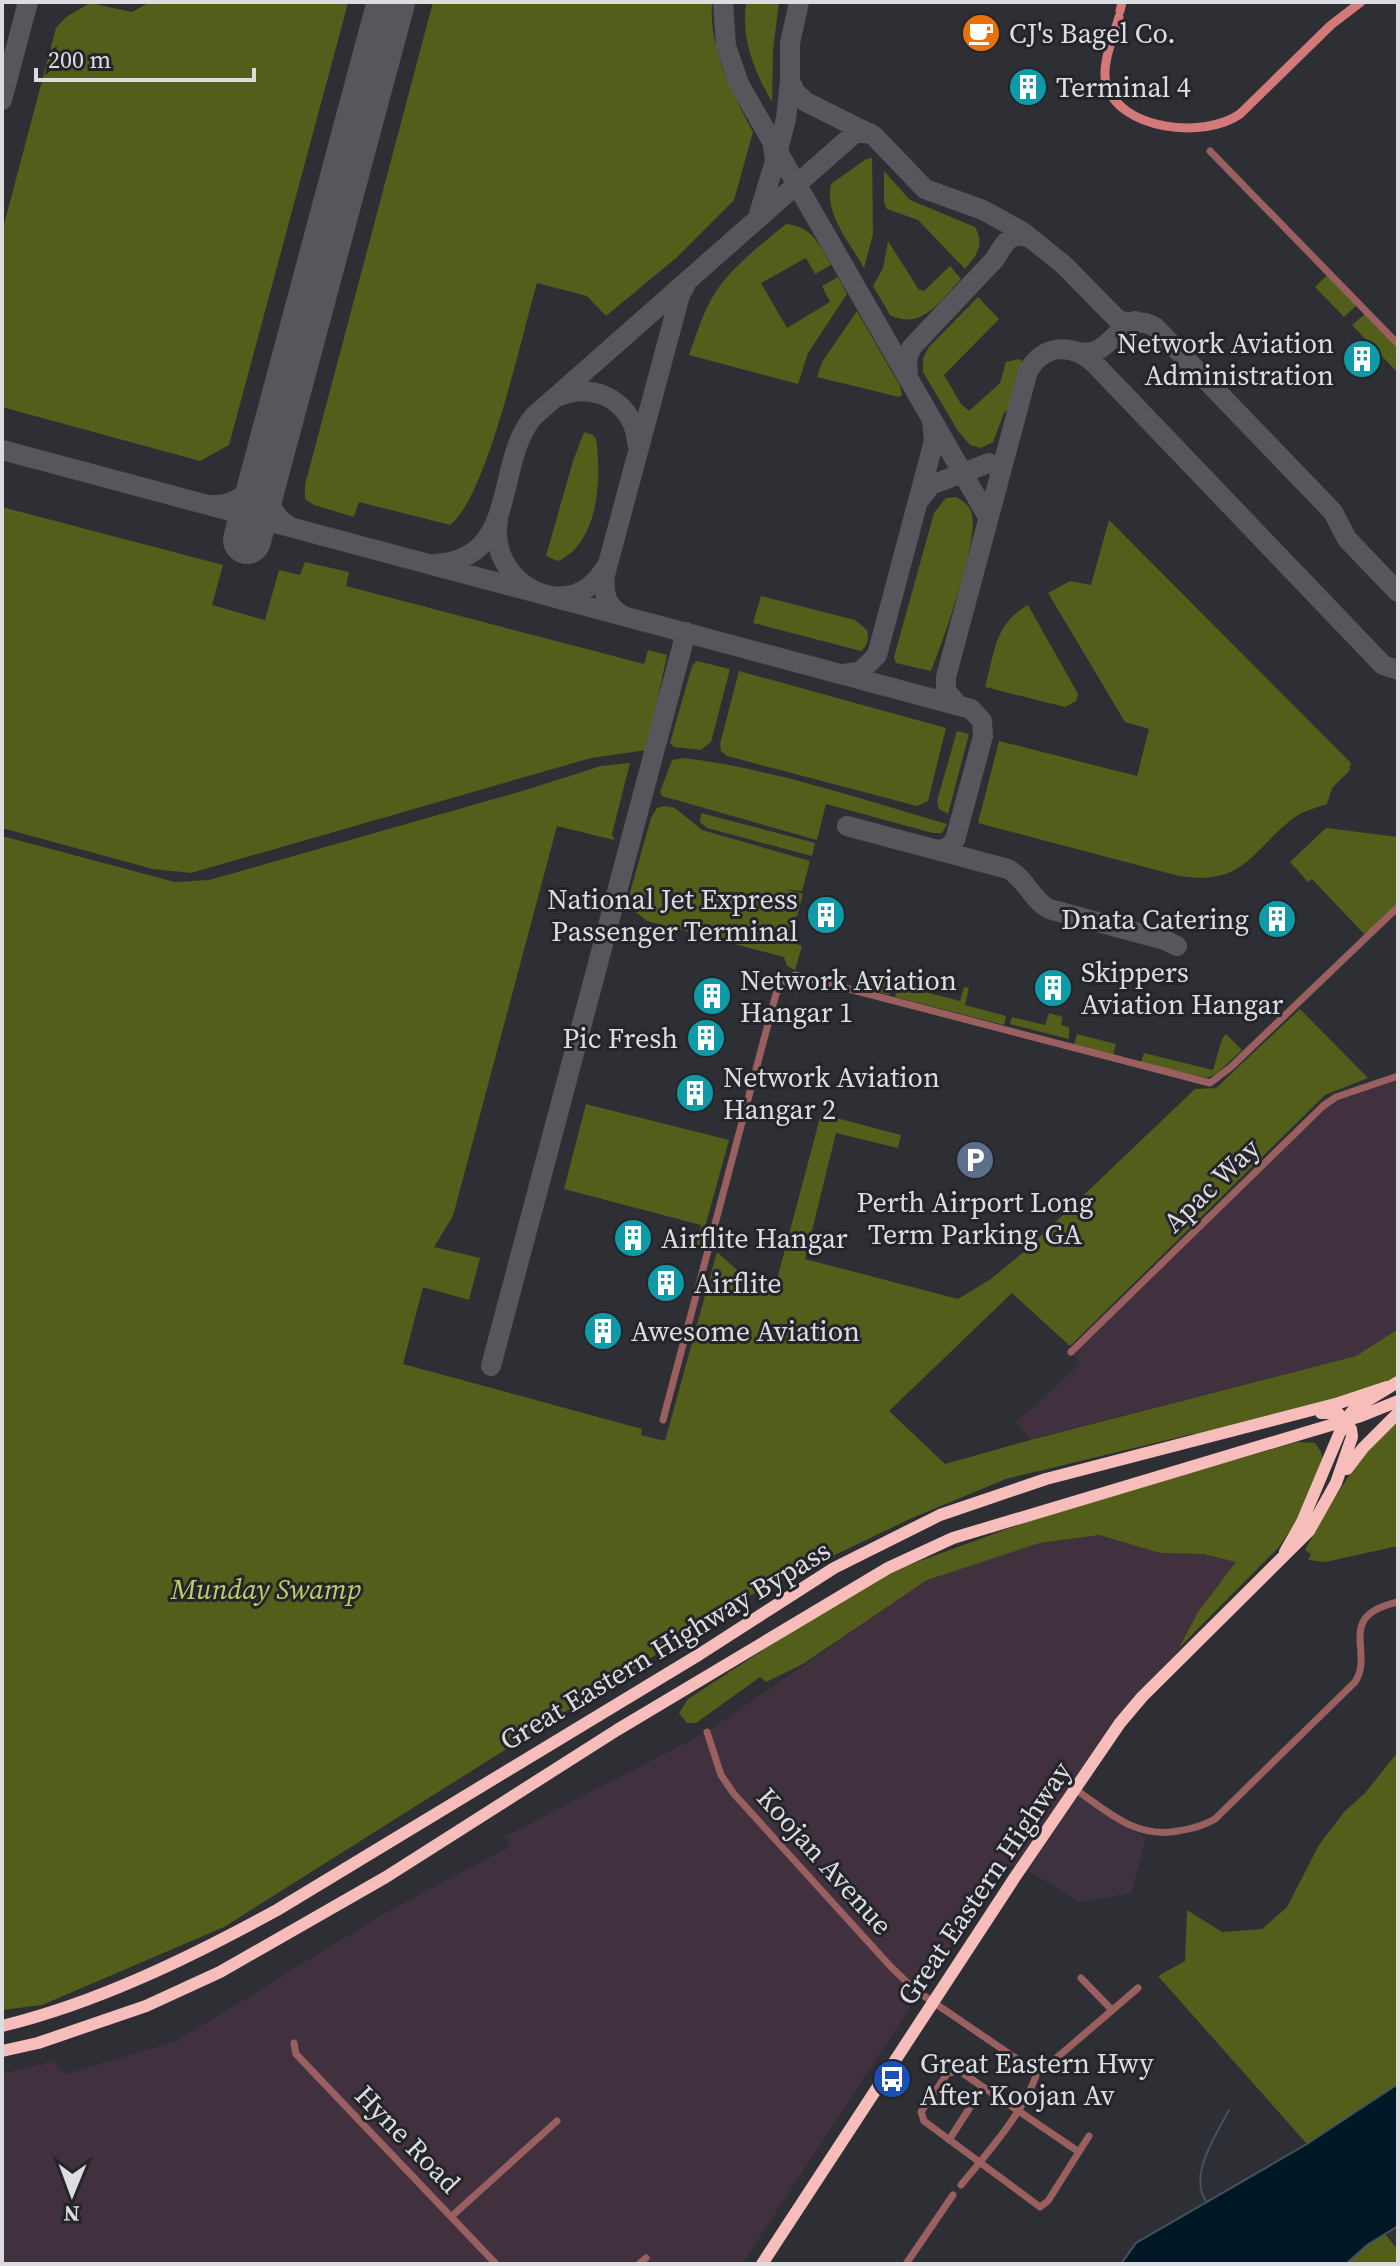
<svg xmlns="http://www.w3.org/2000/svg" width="1400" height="2266" font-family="'Source Serif 4',serif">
	<rect width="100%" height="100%" fill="#2e2f35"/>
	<path fill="#3f3240" d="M1074,1791L1146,1838L1131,1893L1079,1902L1024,1868Z"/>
	<path fill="#41313e" d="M1398,1076V1329L1356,1356L1031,1439L1016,1423L1081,1363L1071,1352L1336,1097Z
		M1100,1535L1160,1553L1203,1554L1237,1562L1198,1612L1166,1675L1142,1697L1024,1868L1008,1865L989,1887L742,2264H2V2074L52,2062L66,2074L177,2041L385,1913L512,1846L504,1837L707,1732L927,1580L1040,1543Z"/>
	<path fill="#525e1a" d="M150,2L348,3L229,445L200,461L2,407V232L56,28L66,17L90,3L132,12Z
		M433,2H712C709,50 731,90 753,132L734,200L676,258L606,316L587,296L537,283C522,334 487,497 450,525L359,502L354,517L314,505L305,499V485Z
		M746,2H779L773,50L772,102C754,71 741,39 746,2Z
		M872,158L873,234L864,268C850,243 824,214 831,184L866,159Z
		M884,171L910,200L975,227C985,245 977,255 965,269L918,220L887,209L884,202Z
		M786,224C812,226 820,245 831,265L815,274L806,258L761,283L787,328L830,302L822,286L838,277L847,294L808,353L798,384L689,355C697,333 704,309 717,290C735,264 762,244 786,224Z
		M888,241L919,290L924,291L950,266L961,279C941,300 922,331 890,315L873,286L883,268Z
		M1329,273L1359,303L1344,317L1315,287Z
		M978,297L999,319L944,375L961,404L969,411L1000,383L1006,362L1019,359L1022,361L1009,409L1004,413L993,442L981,448L970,445L958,431L923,372V358L929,347Z
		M857,311L900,386L902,395L899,397L817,377L822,362Z
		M1365,314L1398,349V373L1352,325Z
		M584,432L593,435L596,439C602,477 599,543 558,561L546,556L573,461Z
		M956,497C964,501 970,506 972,515C979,539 942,645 931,671L896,663L894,657L934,513L946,498Z
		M2,507L223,565L212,605L265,620L279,570L300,575L305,562L349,572L346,586L644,664L648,650L667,655L647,750L591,758L191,873L153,869L2,828Z
		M1109,520L1351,763L1349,771L1332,788L1327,804C1315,808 1303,811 1292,819C1250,853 1243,886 1179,876L978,823L999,741L1137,776L1149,729L1125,722L1048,593L1070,581L1091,585Z
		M761,596L855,620L867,630C869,639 868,645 861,651L753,623Z
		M1028,605L1078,694L1076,701L1065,707L985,687C995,653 994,624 1028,605Z
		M697,661L730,669L711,742L701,750L674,747L670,743L692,666Z
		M739,671L946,728L928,801L917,806L727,756L721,751L720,744Z
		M957,731L969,734L948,814L939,809L937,801Z
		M684,758C773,769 861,799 947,824L942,833H933L826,804L817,840L662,796L660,792L672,760Z
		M630,763L612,834L614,840L557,826L453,1216L434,1247L480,1258L469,1300L423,1287L403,1364L642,1429L641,1435L665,1441L717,1252L759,1290L767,1284L775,1287L821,1114L901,1135L898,1148L836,1133L805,1259L958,1299L991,1279L1026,1250L1195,1089L1216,1088L1300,1009L1368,1078L1325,1095L1070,1346L1012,1293L889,1411L945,1464L1034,1439L1356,1356L1398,1329V1377L1362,1392L1200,1435L1192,1434L1006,1479L914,1517L749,1596L224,1927L42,2005L2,2010V836L175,882L209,880L519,792L601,766Z
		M664,806L675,808L702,830L810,861L802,891L785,889L803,894L790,942L802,946L795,970L787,966L784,957L647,921L632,909L629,896L651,818L657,808Z
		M701,813L815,843L812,856L707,828L700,822Z
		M1326,828L1398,837V902L1365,935L1312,879L1308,882L1290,862Z
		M859,974L892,983L889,995L856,986Z
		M898,985L960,1001L964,987L969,988L965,1005L1006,1016L1004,1025L895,997Z
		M1049,1013L1063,1017L1061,1025L1069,1027V1039L1010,1024L1012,1017L1045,1025Z
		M1077,1034L1116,1044L1113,1055L1074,1045Z
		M1226,1034L1242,1050L1216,1074L1207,1078L1141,1063L1144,1053L1213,1070L1222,1039Z
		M586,1104L729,1140L700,1245L696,1246L701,1225L564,1189Z
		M1398,1419V1546L1325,1562L1308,1560L1311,1554L1305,1550C1334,1498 1354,1461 1398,1419Z
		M1297,1442L1315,1443L1321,1452L1324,1462L1302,1513L1279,1547L1179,1648L1198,1612L1236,1562L1203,1554L1160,1553L1099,1535L1040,1543L927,1580L803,1664L766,1682L760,1677L696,1723H687L679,1713L688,1699L837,1602L898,1569L1056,1511Z
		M1398,1752V2084L1307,2144L1158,1976L1185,1961L1187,1910L1222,1932L1262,1929L1287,1907L1319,1845L1344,1812L1365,1793Z
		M1385,2234L1398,2250V2262L1346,2264L1367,2245Z"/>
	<path fill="#001825" stroke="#42535d" stroke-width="2" d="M1398,2084V2226L1367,2245L1346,2264H1121L1136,2243L1307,2144Z"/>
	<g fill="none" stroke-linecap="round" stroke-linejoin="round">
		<path stroke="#42535d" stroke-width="2" d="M1206,2201C1188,2175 1217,2133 1229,2110"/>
		<path stroke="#56575c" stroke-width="20" d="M723,2L726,46L739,84L988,517
			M799,2L790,43V80L795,92L806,102L874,136L925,189L983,210L1023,232L1064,265L1117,319C1130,326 1142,318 1155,327L1333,512L1347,539L1398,592
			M2,100L28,2
			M776,158L786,119L790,80
			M759,214L775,161L773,145
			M1080,352C1106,357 1114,329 1135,321
			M908,376L907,358L912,347L995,259C1004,243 1011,230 1030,238
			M560,396C596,381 635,404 637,443
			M2,450L971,709L982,721L983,736L955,840L947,848L937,850
			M267,469C263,493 269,515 291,527
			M920,499L931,485L989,463
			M213,505C242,505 257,486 268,461
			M498,521C487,584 570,628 605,568
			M435,564C521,559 493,463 534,416L855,133H870
			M622,615C606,606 603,593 605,575L680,295L685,286
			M843,674L861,671L877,655L934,441L932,421
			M959,706L946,691V677L1028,371C1044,344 1072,343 1094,363L1383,665L1398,670
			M847,826L1008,869C1026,879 1032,900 1049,909L1165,940L1177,946
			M491,1366L686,632"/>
		<path stroke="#56575c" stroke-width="48" d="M247,540L391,2"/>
		<path stroke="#99605f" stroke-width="7" d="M1210,151L1398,344
			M1071,1352L1323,1106L1336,1097L1398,1076
			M663,1420L776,994L784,981L795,975L1210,1083L1231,1067L1398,907
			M707,1732L721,1775L734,1794L891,1967L914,1989L1030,2068L1046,2067L1138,1988
			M1075,1789C1108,1812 1136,1839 1178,1831C1192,1829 1203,1826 1215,1819L1355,1682C1375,1652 1334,1616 1398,1602
			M1081,1978L1112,2010
			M294,2043L296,2054L496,2264
			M949,2140L983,2087
			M1079,2152L958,2070L947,2074L921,2112L924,2121L1040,2207L1048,2201L1089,2136
			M961,2185C985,2156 1032,2103 1038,2067
			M452,2216L557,2121
			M639,2264L646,2258
			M906,2264L953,2195"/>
		<path stroke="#d47979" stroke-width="9" d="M1120,11L1122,2
			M1119,17C1114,36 1101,64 1106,83C1119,131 1205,139 1240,114L1331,25L1361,2"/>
		<path stroke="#f6bdbb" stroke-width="12" d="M1347,1469L1363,1448L1398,1413
			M1285,1552L1302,1522L1345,1420L1355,1408L1398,1382
			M2,2026C97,2003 191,1957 277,1910L700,1654L834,1568L940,1515L1046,1479L1339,1403L1387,1387
			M2,2051L38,2043L146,2006L220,1972L386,1877L617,1730L888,1568L953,1538L1304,1433L1361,1416L1398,1401
			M762,2264L1015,1877L1120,1723L1142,1697L1309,1531L1336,1483L1352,1437L1351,1429L1338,1413H1321"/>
	</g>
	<defs>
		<symbol id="cafe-disc" viewBox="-11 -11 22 22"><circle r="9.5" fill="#e8710a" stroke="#24252b"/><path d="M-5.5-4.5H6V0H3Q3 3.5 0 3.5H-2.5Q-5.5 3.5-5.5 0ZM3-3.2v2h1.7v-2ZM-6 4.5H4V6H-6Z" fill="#fff"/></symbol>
		<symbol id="building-disc" viewBox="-11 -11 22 22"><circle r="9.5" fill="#0f9aa8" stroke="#24252b"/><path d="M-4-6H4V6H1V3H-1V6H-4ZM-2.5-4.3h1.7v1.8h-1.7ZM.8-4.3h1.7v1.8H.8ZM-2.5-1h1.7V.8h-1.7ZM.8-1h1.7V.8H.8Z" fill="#fff"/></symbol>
		<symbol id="parking-disc" viewBox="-11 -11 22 22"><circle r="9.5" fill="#5c6f8a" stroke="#24252b"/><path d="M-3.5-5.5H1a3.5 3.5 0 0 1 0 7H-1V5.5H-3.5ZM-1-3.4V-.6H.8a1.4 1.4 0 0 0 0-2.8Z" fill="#fff"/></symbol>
		<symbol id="bus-disc" viewBox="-11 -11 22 22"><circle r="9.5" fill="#1a4fb4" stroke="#24252b"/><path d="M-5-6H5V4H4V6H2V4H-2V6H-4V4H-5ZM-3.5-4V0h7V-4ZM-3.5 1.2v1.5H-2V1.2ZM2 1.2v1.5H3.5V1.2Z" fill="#fff"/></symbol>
	</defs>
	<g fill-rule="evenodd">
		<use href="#cafe-disc" x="959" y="11" width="44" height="44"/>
		<use href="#building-disc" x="1006" y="65" width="44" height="44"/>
		<use href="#building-disc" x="1340" y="337" width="44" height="44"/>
		<use href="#building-disc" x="804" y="893" width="44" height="44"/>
		<use href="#building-disc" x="1255" y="897" width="44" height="44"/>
		<use href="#building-disc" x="1031" y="966" width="44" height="44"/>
		<use href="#building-disc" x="690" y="974" width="44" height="44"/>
		<use href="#building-disc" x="684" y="1016" width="44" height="44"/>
		<use href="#building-disc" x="673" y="1071" width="44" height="44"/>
		<use href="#parking-disc" x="953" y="1138" width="44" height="44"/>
		<use href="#building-disc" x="611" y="1216" width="44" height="44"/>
		<use href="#building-disc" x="644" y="1261" width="44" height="44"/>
		<use href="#building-disc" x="581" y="1309" width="44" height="44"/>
		<use href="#bus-disc" x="870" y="2057" width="44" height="44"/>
	</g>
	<g text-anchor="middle" stroke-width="6" stroke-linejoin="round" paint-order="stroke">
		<g font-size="28" fill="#dcdde1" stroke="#24252b" text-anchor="start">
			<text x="1009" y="43">CJ's Bagel Co.</text>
			<text x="1056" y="97">Terminal 4</text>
			<text x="1334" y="353" text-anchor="end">Network Aviation<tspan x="1334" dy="32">Administration</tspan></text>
			<text x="798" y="909" text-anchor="end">National Jet Express<tspan x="798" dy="32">Passenger Terminal</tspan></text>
			<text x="1249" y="929" text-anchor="end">Dnata Catering</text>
			<text x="1081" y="982">Skippers<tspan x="1081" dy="32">Aviation Hangar</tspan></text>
			<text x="740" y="990">Network Aviation<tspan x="740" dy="32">Hangar 1</tspan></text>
			<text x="678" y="1048" text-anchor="end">Pic Fresh</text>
			<text x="723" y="1087">Network Aviation<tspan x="723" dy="32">Hangar 2</tspan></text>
			<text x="975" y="1212" text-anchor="middle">Perth Airport Long<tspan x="975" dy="32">Term Parking GA</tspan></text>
			<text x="661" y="1248">Airflite Hangar</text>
			<text x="694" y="1293">Airflite</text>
			<text x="631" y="1341">Awesome Aviation</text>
			<text x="920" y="2073">Great Eastern Hwy<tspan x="920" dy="32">After Koojan Av</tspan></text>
		</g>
		<g font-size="28" fill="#dcdde1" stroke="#24252b">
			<text transform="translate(1211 1185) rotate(-44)" y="10">Apac Way</text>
			<text transform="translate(665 1645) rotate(-31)" y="10">Great Eastern Highway Bypass</text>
			<text transform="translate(825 1861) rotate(48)" y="10">Koojan Avenue</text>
			<text transform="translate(984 1883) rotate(-56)" y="10">Great Eastern Highway</text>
			<text transform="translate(408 2139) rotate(46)" y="10">Hyne Road</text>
		</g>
		<g font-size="28" font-style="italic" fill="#bcd165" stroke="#24252b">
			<text x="266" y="1599">Munday Swamp</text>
		</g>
	</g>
	<rect width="1400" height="2266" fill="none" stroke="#dcdde1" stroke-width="8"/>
	<g transform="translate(72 2194) rotate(181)" stroke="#24252b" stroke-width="6" paint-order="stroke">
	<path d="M0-6L14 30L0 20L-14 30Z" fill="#dcdde1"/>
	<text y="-12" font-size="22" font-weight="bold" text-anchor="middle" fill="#dcdde1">N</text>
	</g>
	<path d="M36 68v12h218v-12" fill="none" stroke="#dcdde1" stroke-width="4"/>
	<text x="48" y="68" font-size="24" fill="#dcdde1" stroke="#24252b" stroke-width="6" paint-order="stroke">200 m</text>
</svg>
